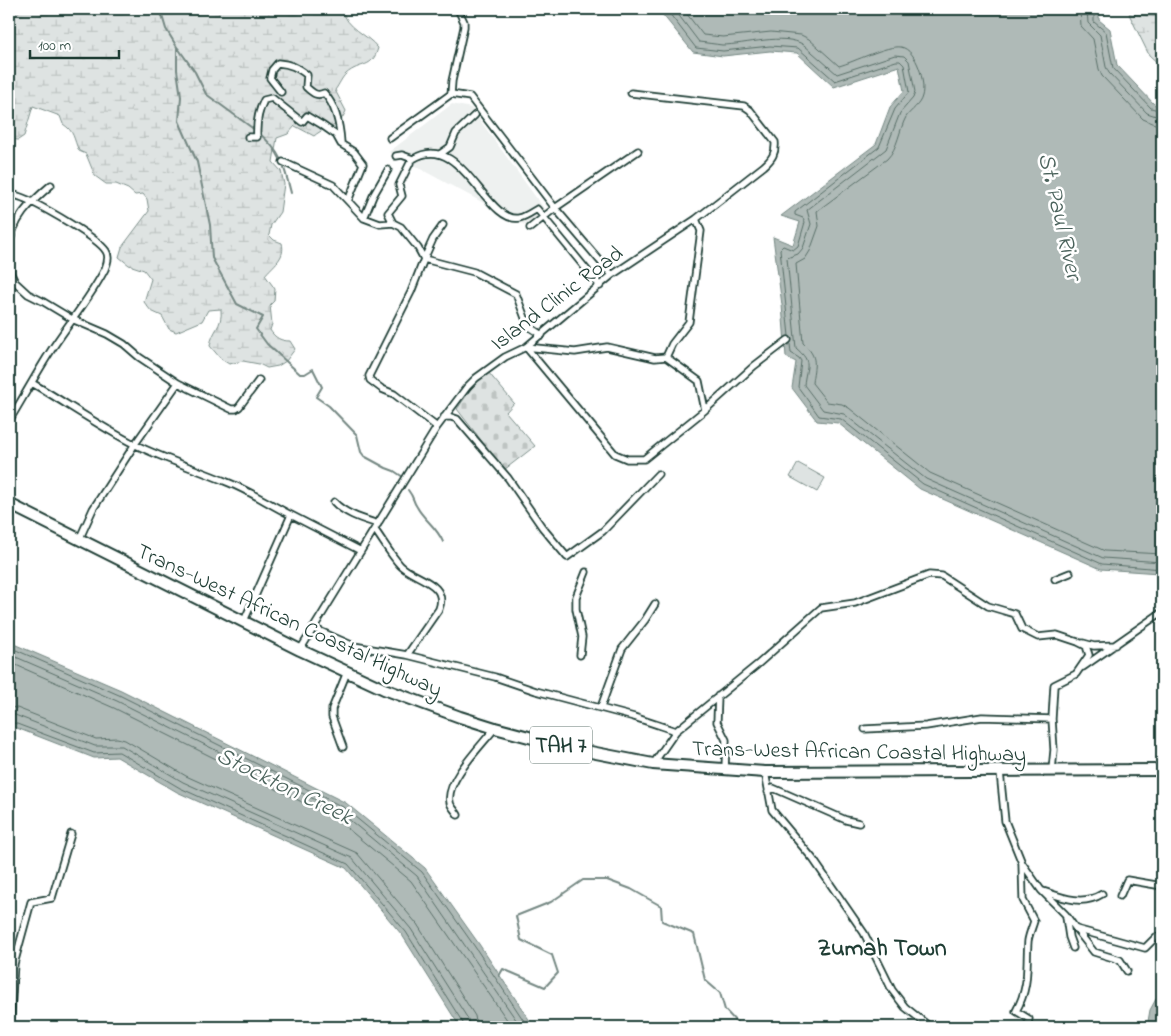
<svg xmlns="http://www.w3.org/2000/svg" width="1171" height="1036" font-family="'Indie Flower',sans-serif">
	<defs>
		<pattern id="wetland-marsh" width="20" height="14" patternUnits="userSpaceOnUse" patternTransform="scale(1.25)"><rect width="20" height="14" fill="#dee3e2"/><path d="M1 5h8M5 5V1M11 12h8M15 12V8" fill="none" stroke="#bec4c2"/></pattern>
		<pattern id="cemetery-stones" width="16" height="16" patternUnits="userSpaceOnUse" patternTransform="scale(1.25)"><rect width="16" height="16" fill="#dee3e2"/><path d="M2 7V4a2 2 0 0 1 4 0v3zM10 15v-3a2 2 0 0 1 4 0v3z" fill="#bec4c2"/></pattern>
	</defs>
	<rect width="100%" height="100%" fill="#fff"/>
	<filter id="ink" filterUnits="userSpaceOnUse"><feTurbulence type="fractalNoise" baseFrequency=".02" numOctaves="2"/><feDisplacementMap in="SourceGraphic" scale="10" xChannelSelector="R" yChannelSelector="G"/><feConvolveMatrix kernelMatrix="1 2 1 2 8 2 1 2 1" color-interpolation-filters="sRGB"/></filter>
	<g filter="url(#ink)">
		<path fill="#eef1f0" d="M452,104L471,108L548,214L530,228L389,152Z"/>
		<path fill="url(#wetland-marsh)" stroke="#7e908b" d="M9,9H342C347,29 366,33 378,48C372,70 361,61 346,74C342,77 339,85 335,90L346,111C337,131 328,124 314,136L295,126L288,134L277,138L273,162L281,171L284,184L280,212L271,225L269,235L274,240L282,243C286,258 273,265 265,275L275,289L274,301L270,305L272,324L270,330C275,338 281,341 290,341L295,349L286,361L278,366L267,368L259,364L243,361L229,364L221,359L210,346C212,330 223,327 221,309L208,310L202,321L176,332L169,329L162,316L151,311L144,302L151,279L144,270L129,265L119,257L122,247L149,211L147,199L143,194L135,195L128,189L116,184H106L95,176L86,154L79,151C73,138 75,132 63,124L60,116L33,106L24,136L18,140L9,139Z
			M1129,14L1162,17V67L1149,55Z"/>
		<path fill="url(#cemetery-stones)" stroke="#7e908b" d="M488,372L514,403L506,412L535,446L504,470L457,409L478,379Z"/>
		<path fill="#dee3e2" stroke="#7e908b" d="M798,463L825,478L817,492L790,477Z"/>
		<path fill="#afbab7" stroke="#758883" d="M658,9H1099V20L1110,29L1117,65L1154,104L1162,107V574L1159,573L1101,569L920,489L838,423L817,421L792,388L796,362L786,357L782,305L773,237L793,245L800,222L781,216L876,144L890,107L904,91L899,66L834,87L797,53L770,51L723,56L693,52Z
			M9,642L121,690L346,803L425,868L479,944L534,1027H460L402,935L346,868L177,792L117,757L94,758L9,725Z
			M1162,988V1027H1147L1150,1010Z"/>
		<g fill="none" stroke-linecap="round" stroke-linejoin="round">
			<path stroke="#596f68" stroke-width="1" d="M666,9L696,48L723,51L770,46L798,48L835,81L896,61H900L904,65L909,92L895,109L879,147L795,212V215L803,218L805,222L798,246L793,250L783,246L780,249L789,336
				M674,9L699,42C707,43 715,44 722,45C745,45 784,32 804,45L837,74L895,55L904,56L909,61L915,92L913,98L900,113L886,149L807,210L811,224L803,248L798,254L787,258L796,348C813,363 806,364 804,385L823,410L844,414L926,479L1103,558L1162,562
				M683,9L703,35L723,37L771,32L801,35L809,39L839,66C854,62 887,45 901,47C917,50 926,83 922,96C920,105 911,110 906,117C899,130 898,148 887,159L817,211L819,226L810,251L805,259L796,264L803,343C819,358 814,364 812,383L827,402L842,404L849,408L930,473L1105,551L1162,554
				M1080,9L1081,26L1093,39L1099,69L1102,76L1143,119L1155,124L1162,125
				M1087,9L1088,23L1100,35L1106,67L1109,73L1147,113L1162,118
				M1094,9V22L1106,32L1113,68L1151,108L1162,111
				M790,344L791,353L799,358L801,361L798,387L819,416L841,419L923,484L1102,564L1162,569
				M9,647L119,695L343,807L422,872L475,947L528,1027
				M9,654L117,701L340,812L417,876L521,1027
				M9,662L114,708L336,819L411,881L512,1027
				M9,707L17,708L96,739L117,738L125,740L186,776L357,853L417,924L475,1016L477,1027
				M9,714L15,715L95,746H122L183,782L352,858L411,929L468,1019L470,1027
				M9,721L94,753L119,752L180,788L348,864L406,932L463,1023V1027"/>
			<path stroke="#758883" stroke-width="2" d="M160,9L166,29L177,47V70L181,97L179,121L197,162L210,225L212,258L237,304L263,317L256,329L267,344L300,374H305L313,369L322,387L316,397L329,406L357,435L361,452L364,456L386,468L394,471L403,477
				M178,48L195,72L206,94L255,130
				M259,133C281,152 284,165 291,193
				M408,490C415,499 412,500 417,507C424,520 437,527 443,542
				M499,976L503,969L545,987L558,973L552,955L521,940L516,916L551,902L583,880H607L631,889L661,906L662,921L694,934L705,980L720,993L725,1010L741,1027"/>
			<defs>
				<path id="street" d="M281,92L270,78L272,70L278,63C290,64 297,67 307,75L306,87C312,92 316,97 324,93C336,106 340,126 341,143
					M451,94L452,81L464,27V22L458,9
					M248,137H257C256,123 258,112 264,100L272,98L302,122L307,116L322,125L336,135L341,144L354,152L363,164L348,201
					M390,138L451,94L470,97L555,208L612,275
					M440,154L450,147L456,133L475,115
					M396,156L402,155L413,159C461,129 486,224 519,218C525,217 532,212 537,209L600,286
					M283,162L333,185L364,218L380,224L393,223L401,227L418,248L424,259L411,292L369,376L370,380L382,389L394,394L437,427
					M9,192C15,196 23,197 30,201C46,209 97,237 106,251C110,257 107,264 105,269C92,295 72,319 56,343C39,368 25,395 9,421
					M364,218L373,196L388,170
					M696,219L701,231L689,322L672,344L666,357L699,381L705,410
					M393,223L388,213L402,196L399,185L410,163
					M443,225L433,239L424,259L474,272L516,294L528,326L542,335
					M530,228L555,208L638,151
					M9,248C12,219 30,203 51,185
					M9,263L11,274L15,282L28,294L42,301L72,319L107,334L124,344L139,357L178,383L231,409H236L239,407L259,380
					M666,357L655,358L607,347L575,352L526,347L615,454L627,459H644L705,410L754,366L788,340
					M32,383C66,403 99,426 134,444C164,459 196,469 227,482C250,491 269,504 291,515L244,621
					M444,417H451L457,419L508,478L542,527L567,557L603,531L658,474
					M334,502C345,514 363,519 378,524
					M291,515L361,551
					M375,530C383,541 390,554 400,565C413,579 449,582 439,609L407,655
					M79,540L93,509L135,444L178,383
					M1055,579L1070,573
					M313,628L354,646L407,655L495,677L536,691L634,717L676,731
					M1083,643L1094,646L1116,645
					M300,650L437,427L467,387L476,378L505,357L526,347L612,275L696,219L764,166C772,159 776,153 775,142L750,110L744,106L631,93
					M580,655L582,637L576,609V597L586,572
					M1083,667L1162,612
					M718,696L717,722L726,740L725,770
					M601,707L622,649L645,620L655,604
					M865,729L926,726L982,717L1052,719
					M343,747L332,717V709L347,672
					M653,764L676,731L757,665L821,608L855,603L929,575L942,576L988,606L1015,614L1022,629L1038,637L1057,635L1078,642L1086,646L1089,655L1076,674L1054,685L1052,719L1054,750L1052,770
					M765,772L772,810L813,859L864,933L892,990L905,1007L930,1027
					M1000,772L1005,821L1022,863L1041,890L1066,915L1076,929L1145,948L1156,937
					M768,792L773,788L846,820L859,823
					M458,815C456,811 450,806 450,802C445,781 483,744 495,728
					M1022,863L1023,900L1034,921C1032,928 1029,934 1028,941C1026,968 1030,986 1016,1011L1029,1019L1027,1027
					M1043,891C1063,898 1083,906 1102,894
					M1120,896L1127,880L1162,886
					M1066,917L1069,937L1073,948
					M1076,929L1094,952L1120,960L1127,971
					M10,1027L14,964L31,902L52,898L71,834"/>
				<path id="highway" d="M9,504L300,650L384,689L460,717L495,728L570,748L653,764L765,772L1162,770"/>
			</defs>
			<use href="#street" stroke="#1f3d34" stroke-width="9"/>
			<use href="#highway" stroke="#1f3d34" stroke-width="14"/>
			<use href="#street" stroke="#fff" stroke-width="5.5"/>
			<use href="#highway" stroke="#fff" stroke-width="10"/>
		</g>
	</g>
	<g text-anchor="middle" stroke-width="5" stroke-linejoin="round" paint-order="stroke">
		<rect fill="#fff" stroke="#627771" stroke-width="1" x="530" y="726.5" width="62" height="37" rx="4"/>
		<g font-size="21" font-weight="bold" fill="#1f3d34">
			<text x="561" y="752">TAH 7</text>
		</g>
		<g font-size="22" fill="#1f3d34" stroke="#fff">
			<text transform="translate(556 297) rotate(-37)" y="8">Island Clinic Road</text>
			<text transform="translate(290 619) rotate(25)" y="8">Trans-West African Coastal Highway</text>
			<text transform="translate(859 750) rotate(1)" y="8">Trans-West African Coastal Highway</text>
		</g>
		<g font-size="24" font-style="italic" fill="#4a625b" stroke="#fff">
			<text transform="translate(1061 216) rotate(77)" y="8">St. Paul River</text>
			<text transform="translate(285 785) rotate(26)" y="8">Stockton Creek</text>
		</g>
		<g font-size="24" font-weight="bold" fill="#1f3d34" stroke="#fff">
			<text x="882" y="955">Zumah Town</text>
		</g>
	</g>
	<rect width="1171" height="1036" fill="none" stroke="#fff" stroke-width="30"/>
	<rect x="15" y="15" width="1141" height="1006" fill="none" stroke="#1f3d34" stroke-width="2" filter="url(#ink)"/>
	<path d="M30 50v8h89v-8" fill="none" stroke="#1f3d34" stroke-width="2.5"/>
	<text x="38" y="50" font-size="15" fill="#1f3d34" stroke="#ffffff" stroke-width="4" paint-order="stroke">100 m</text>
</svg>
